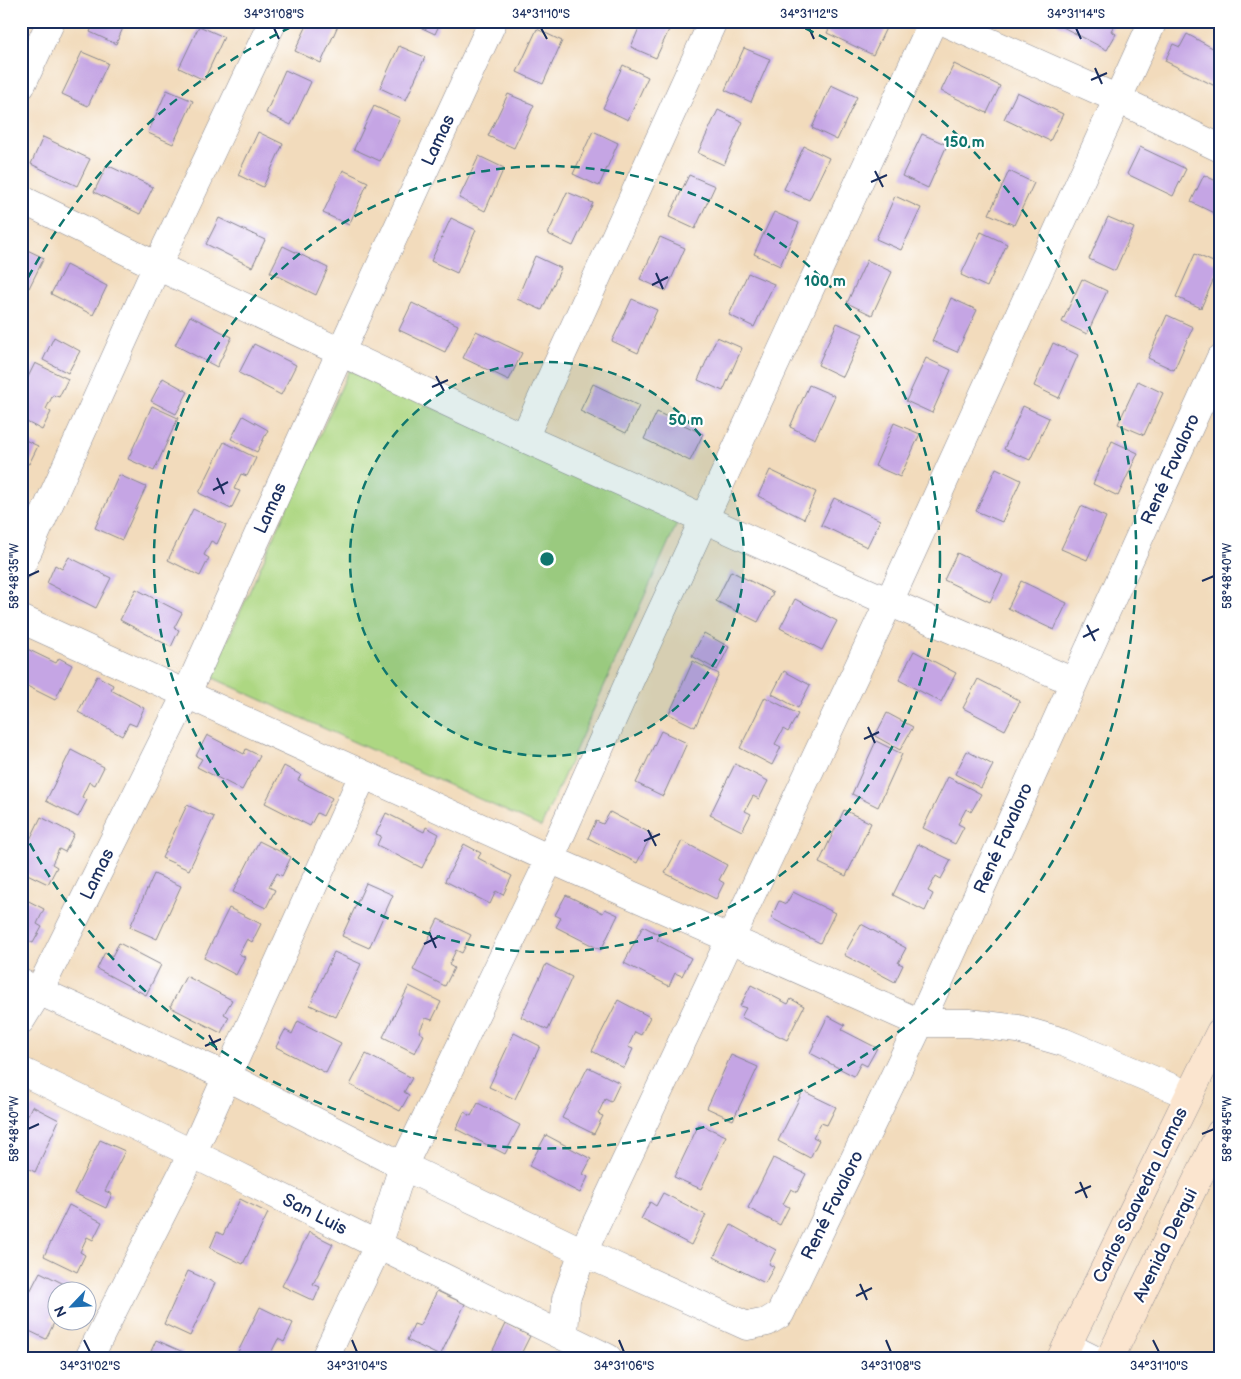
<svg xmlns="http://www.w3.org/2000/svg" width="1241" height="1379" font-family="'Balsamiq Sans',sans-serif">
	<rect width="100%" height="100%" fill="#fff"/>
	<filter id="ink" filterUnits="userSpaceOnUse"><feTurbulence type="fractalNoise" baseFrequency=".02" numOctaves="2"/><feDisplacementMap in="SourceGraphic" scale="10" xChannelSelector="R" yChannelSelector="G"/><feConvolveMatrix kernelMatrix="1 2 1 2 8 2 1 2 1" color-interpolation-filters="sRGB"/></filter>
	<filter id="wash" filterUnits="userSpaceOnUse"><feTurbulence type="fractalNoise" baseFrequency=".0096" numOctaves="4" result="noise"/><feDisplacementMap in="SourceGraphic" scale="20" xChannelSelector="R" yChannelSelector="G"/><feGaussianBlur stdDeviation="1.12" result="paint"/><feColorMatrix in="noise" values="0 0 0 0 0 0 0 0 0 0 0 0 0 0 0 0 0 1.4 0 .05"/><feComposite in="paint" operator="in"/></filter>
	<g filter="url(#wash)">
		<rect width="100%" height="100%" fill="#f2dbbc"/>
		<path fill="#add782" stroke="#648370" d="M349,370L679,519L541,827L211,677Z"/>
		<g id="blocks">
			<path fill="#c5a5e4" d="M95,21H126L116,44L90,32Z
				M309,21H340L321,63L295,51Z
				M407,21H441L435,34Z
				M642,21H673L656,58L631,47Z
				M797,21H812L809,27Z
				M833,21H871L886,28L873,55L827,33Z
				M1058,21H1116L1111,31L1116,34L1107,50L1057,24Z
				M1204,21H1220V28Z
				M199,26L224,37L204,80L179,68Z
				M537,29L562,41L543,84L517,72Z
				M1187,34L1220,52V75L1215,86L1165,61L1173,44L1180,47Z
				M399,46L425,57L406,100L380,88Z
				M744,48L770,59L751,102L725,90Z
				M82,52L108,63L88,106L62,94Z
				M954,64L1000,86L987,113L941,91Z
				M623,65L648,77L628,120L603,108Z
				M285,70L311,82L291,125L266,113Z
				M831,85L857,97L837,140L812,128Z
				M167,90L193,101L173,144L148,133Z
				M1017,92L1063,114L1050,141L1004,119Z
				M508,94L534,105L514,148L488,136Z
				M374,106L400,118L380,161L354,149Z
				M718,110L743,122L724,165L698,153Z
				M593,131L618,143L599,186L573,174Z
				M258,132L283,144L263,187L238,175Z
				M922,134L947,145L928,188L902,176Z
				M43,137L90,159L77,186L31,164Z
				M804,146L829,158L809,200L784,189Z
				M1140,147L1186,169L1173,196L1127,174Z
				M479,156L504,168L485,211L459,198Z
				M107,165L153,187L140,214L94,192Z
				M343,170L368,182L349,225L323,213Z
				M1009,171L1034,183L1014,225L989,214Z
				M689,175L715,186L695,229L669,217Z
				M1204,175L1220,183V216L1191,202Z
				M567,192L593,203L573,246L548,234Z
				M895,196L921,208L901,250L876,239Z
				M774,212L799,223L780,266L754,254Z
				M1108,217L1134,228L1115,271L1089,259Z
				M219,218L265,240L252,267L206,244Z
				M451,218L476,230L457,273L431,261Z
				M981,232L1007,244L987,287L961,275Z
				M660,237L685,248L666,291L640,279Z
				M283,246L328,268L316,295L270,272Z
				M21,247L44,258L29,288L21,284Z
				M1195,254L1220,265L1201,308L1176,297Z
				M535,256L561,268L542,310L517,299Z
				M867,260L892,272L872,315L847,303Z
				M66,265L107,286L93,315L51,294Z
				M748,273L774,284L754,327L729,315Z
				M1082,279L1107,291L1087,334L1062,322Z
				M951,298L977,310L957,352L932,341Z
				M632,299L657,310L638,353L612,341Z
				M412,303L458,325L445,352L399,330Z
				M1167,315L1193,327L1174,370L1148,358Z
				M190,316L232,337L217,367L175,345Z
				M837,323L863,334L843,377L818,365Z
				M476,331L522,353L509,380L463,358Z
				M54,337L80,351L68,373L43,360Z
				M717,337L742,348L723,391L698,380Z
				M1053,343L1078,355L1059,398L1034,386Z
				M254,344L296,365L281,395L239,373Z
				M926,358L951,370L932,413L906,401Z
				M35,363L68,379L59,397L53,395L46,409L51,412L42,430L21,419V391Z
				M163,378L188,392L176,414L151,401Z
				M1138,381L1163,393L1144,435L1118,424Z
				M593,384L639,406L626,433L580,411Z
				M809,385L835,396L815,439L790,427Z
				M152,406L178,418L154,471L128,459Z
				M1023,406L1049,418L1030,460L1004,449Z
				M657,412L703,434L690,461L644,439Z
				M243,416L268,430L257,452L231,439Z
				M894,423L920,434L900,477L875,466Z
				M21,438L38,446L29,464L23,462L21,465Z
				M1112,441L1138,453L1118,496L1093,484Z
				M224,442L256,458L247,476L241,474L234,489L240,491L231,509L199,493Z
				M996,468L1021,480L1002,522L976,511Z
				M770,470L816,492L804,519L758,496Z
				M119,475L146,487L122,540L95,528Z
				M834,498L880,520L867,547L821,525Z
				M1081,506L1106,517L1087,560L1061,549Z
				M193,509L226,525L217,544L211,541L204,555L209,558L200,576L168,560Z
				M957,553L1003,575L990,602L944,580Z
				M69,557L111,578L96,608L47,583L55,565L62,569Z
				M731,571L773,593L758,622L716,601Z
				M1021,581L1067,603L1054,630L1008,608Z
				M136,589L182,613L174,628L179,630L171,647L120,620Z
				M795,599L837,621L822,650L780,628Z
				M704,633L729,647L717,670L692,656Z
				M21,646L56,663L59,658L72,665L55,700L21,683Z
				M914,651L956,673L941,702L899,680Z
				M693,661L719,674L695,727L669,714Z
				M784,671L810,685L798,708L772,694Z
				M97,676L113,685L111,690L144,708L136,726L129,723L122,736L78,712Z
				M978,679L1020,701L1005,730L963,708Z
				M765,697L798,714L788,732L783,729L775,744L781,747L772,765L740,748Z
				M887,713L913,727L900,750L875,736Z
				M21,725L26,727L21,737Z
				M661,731L687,743L663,796L636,783Z
				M207,735L244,754L246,749L260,756L242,790L197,767L202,759L196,756Z
				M876,741L902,754L878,807L852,794Z
				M71,750L104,767L95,785L89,782L82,797L87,800L78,817L46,801Z
				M967,751L993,765L981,788L955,774Z
				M735,764L768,781L759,799L753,796L745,811L751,814L742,831L710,815Z
				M284,766L301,775L298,780L332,798L323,816L317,813L310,826L265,803Z
				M948,777L981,794L971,812L966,809L958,824L964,827L955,844L923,828Z
				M187,805L214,817L189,870L162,858Z
				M844,810L871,823L846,876L819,863Z
				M610,812L652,834L637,863L588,838L596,821L603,824Z
				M386,813L424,832L426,827L439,834L422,868L377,845L381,836L376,834Z
				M41,817L74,834L65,852L59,849L52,864L57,867L48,884L21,871V858Z
				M259,841L291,857L282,876L277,873L269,887L275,890L266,908L233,892Z
				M682,841L727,865L719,880L724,883L716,899L665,873Z
				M464,844L481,853L478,858L512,876L503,895L496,891L490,904L445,881Z
				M918,844L951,860L941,879L936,876L928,891L933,894L925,911L893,895Z
				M154,874L181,886L157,939L130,927Z
				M366,883L393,895L369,948L342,936Z
				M793,892L835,913L820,943L771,918L779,901L786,904Z
				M566,895L603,913L605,909L618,915L601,950L556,927L561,918L555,915Z
				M21,897L44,909L37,924L42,927L33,943L21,937Z
				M229,908L261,924L252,942L247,939L239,954L245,957L236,975L204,958Z
				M438,919L471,935L462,953L456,950L449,965L454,968L445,986L413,970Z
				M861,924L906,948L898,963L903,965L895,982L844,955Z
				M643,926L660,935L657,940L691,958L682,976L675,973L669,986L624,963Z
				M119,943L161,965L146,995L97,969L105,952L112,956Z
				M334,952L361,964L336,1017L310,1005Z
				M546,964L572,977L548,1030L521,1017Z
				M186,976L232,1000L224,1014L229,1017L221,1033L170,1007Z
				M751,985L788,1004L791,999L804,1006L787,1040L741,1017L746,1008L740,1006Z
				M409,986L441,1002L432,1020L426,1018L419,1032L424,1035L415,1053L383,1037Z
				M618,1000L650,1017L641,1035L635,1032L628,1047L633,1049L624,1068L592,1051Z
				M828,1016L845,1025L842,1030L877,1048L867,1066L861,1063L854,1076L810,1053Z
				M298,1021L341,1043L326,1073L276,1047L285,1030L292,1034Z
				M514,1033L540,1046L515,1099L489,1087Z
				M366,1054L412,1078L404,1092L409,1095L400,1111L350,1085Z
				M731,1055L758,1067L733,1120L707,1108Z
				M588,1067L620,1083L611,1102L605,1099L598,1114L603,1116L594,1134L562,1118Z
				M803,1091L836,1107L827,1125L821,1123L813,1137L819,1140L810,1158L778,1141Z
				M478,1103L520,1125L505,1154L456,1129L464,1112L471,1116Z
				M32,1106L59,1120L35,1172L21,1165V1129Z
				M699,1124L726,1136L701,1189L674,1177Z
				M546,1135L591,1159L583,1174L588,1177L580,1193L529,1166Z
				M100,1140L125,1151L105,1191L112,1194L106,1208L74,1193Z
				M773,1158L806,1174L797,1192L791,1189L783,1204L789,1207L780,1225L748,1208Z
				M663,1193L706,1215L691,1245L641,1219L650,1202L656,1206Z
				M240,1199L268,1213L243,1264L210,1248L217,1232L223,1235Z
				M69,1205L102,1222L93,1240L87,1237L80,1252L85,1255L77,1272L44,1256Z
				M731,1225L776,1250L769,1264L774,1267L765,1283L714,1257Z
				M309,1232L333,1244L313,1284L320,1287L314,1301L282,1286Z
				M188,1271L215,1283L190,1336L164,1324Z
				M40,1272L72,1288L71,1292H58V1303L50,1319L55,1321L46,1339L21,1327V1309Z
				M437,1291L465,1304L440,1356L407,1340L414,1324L420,1326Z
				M260,1307L293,1323L284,1342L278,1339L271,1353L276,1356L275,1358H235Z
				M506,1324L530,1336L519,1358H489Z
				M156,1340L183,1352L180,1358H148Z
				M21,1353L31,1358H21Z"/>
		</g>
	</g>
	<g filter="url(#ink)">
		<use href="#blocks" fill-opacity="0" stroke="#86858d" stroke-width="1"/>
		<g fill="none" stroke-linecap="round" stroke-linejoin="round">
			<defs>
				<path id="minor" d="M942,21L1118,99L1220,148
					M21,86L51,21
					M21,199L157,266L524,438L889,602L1074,682
					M524,438L713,21
					M21,566L157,266L273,21
					M21,619L550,859L920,1023H969L1018,1029L1063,1042L1189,1095
					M21,983L226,1076L403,1166L583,1252L747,1326L767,1322L780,1314L920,1023L1220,359
					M21,1020L39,991L186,695L341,351L493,21
					M21,1071C218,1164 412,1263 608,1358
					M564,1336L566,1299L583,1252L889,602L1153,21
					M1067,1346L1091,1358
					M89,1358L193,1152L363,775
					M325,1358L378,1246L403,1166L550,859L629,682L933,21"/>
				<path id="secondary" d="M1061,1358L1220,1032
					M1110,1358L1220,1133"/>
			</defs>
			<use href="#minor" stroke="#86858d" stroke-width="29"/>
			<use href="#secondary" stroke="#86858d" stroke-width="29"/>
			<use href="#minor" stroke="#fff" stroke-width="28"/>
			<use href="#secondary" stroke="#fbe5cf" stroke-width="28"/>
		</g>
	</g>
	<path fill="none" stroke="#1b2f5e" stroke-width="2" d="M274,28L279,39M541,28L547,39M809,28L814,39M1076,28L1081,39M1095,68L1102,84M1091,80L1107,73M875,171L883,187M871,182L887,175M656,273L663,289M652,285L668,277M436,376L444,391M432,387L448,380M217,478L224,494M213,490L228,482M28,576L39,571M1202,581L1214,576M1087,625L1095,641M1083,637L1099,629M868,727L875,743M864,739L879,732M648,830L656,846M644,841L660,834M429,932L436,948M424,944L440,936M209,1035L217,1050M205,1046L221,1039M28,1129L39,1124M1202,1134L1214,1129M1080,1182L1087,1198M1075,1193L1091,1186M860,1284L867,1300M856,1296L872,1288M84,1340L90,1352M352,1340L357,1352M619,1340L624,1352M886,1340L891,1352M1153,1340L1159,1352"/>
	<circle cx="547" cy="559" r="197" fill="#0f766e" fill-opacity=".12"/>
	<g fill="none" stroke="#0f766e" stroke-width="2.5" stroke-dasharray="9 6">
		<circle cx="547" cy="559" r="197"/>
		<circle cx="547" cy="559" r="393"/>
		<path d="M21 291A590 590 0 0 1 302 22M792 22A590 590 0 1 1 21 827"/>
	</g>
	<g text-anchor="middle" stroke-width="4.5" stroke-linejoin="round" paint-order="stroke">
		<g font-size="18" fill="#1b2f5e" stroke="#fff">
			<text transform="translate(438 140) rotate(-65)" y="6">Lamas</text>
			<text transform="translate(1170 469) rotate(-66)" y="6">René Favaloro</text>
			<text transform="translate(270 508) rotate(-66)" y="6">Lamas</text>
			<text transform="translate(1003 838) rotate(-66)" y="6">René Favaloro</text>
			<text transform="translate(97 874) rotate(-64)" y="6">Lamas</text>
			<text transform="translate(1140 1195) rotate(-64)" y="6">Carlos Saavedra Lamas</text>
			<text transform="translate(832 1205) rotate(-64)" y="6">René Favaloro</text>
			<text transform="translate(315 1214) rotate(27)" y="6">San Luis</text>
			<text transform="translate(1165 1245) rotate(-64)" y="6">Avenida Derqui</text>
		</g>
	</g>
	<circle cx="547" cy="559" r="8" fill="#0f766e" stroke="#fff" stroke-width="2.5"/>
	<g font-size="15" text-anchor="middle" font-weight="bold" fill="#0f766e" stroke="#fff" stroke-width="4.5" stroke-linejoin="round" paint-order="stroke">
		<text x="964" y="147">150 m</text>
		<text x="825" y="286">100 m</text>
		<text x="686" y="425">50 m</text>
	</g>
	<rect width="1241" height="1379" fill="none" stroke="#fff" stroke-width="55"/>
	<g transform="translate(72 1306) rotate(245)"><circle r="24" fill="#ffffff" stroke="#a4acbf"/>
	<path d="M0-4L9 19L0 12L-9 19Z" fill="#1f6fb2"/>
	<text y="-8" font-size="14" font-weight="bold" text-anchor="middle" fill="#1b2f5e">N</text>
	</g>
	<rect x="28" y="28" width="1186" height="1324" fill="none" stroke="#1b2f5e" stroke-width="2"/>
	<g font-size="12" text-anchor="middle" fill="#1b2f5e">
		<text x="274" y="18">34°31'08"S</text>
		<text x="541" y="18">34°31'10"S</text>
		<text x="809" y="18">34°31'12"S</text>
		<text x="1076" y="18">34°31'14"S</text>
		<text transform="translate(14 576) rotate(-90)" y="4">58°48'35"W</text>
		<text transform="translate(1227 576) rotate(-90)" y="4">58°48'40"W</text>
		<text transform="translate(14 1129) rotate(-90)" y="4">58°48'40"W</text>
		<text transform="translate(1227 1129) rotate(-90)" y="4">58°48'45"W</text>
		<text x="90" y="1370">34°31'02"S</text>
		<text x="357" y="1370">34°31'04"S</text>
		<text x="624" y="1370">34°31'06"S</text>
		<text x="891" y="1370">34°31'08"S</text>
		<text x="1159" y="1370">34°31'10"S</text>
	</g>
</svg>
